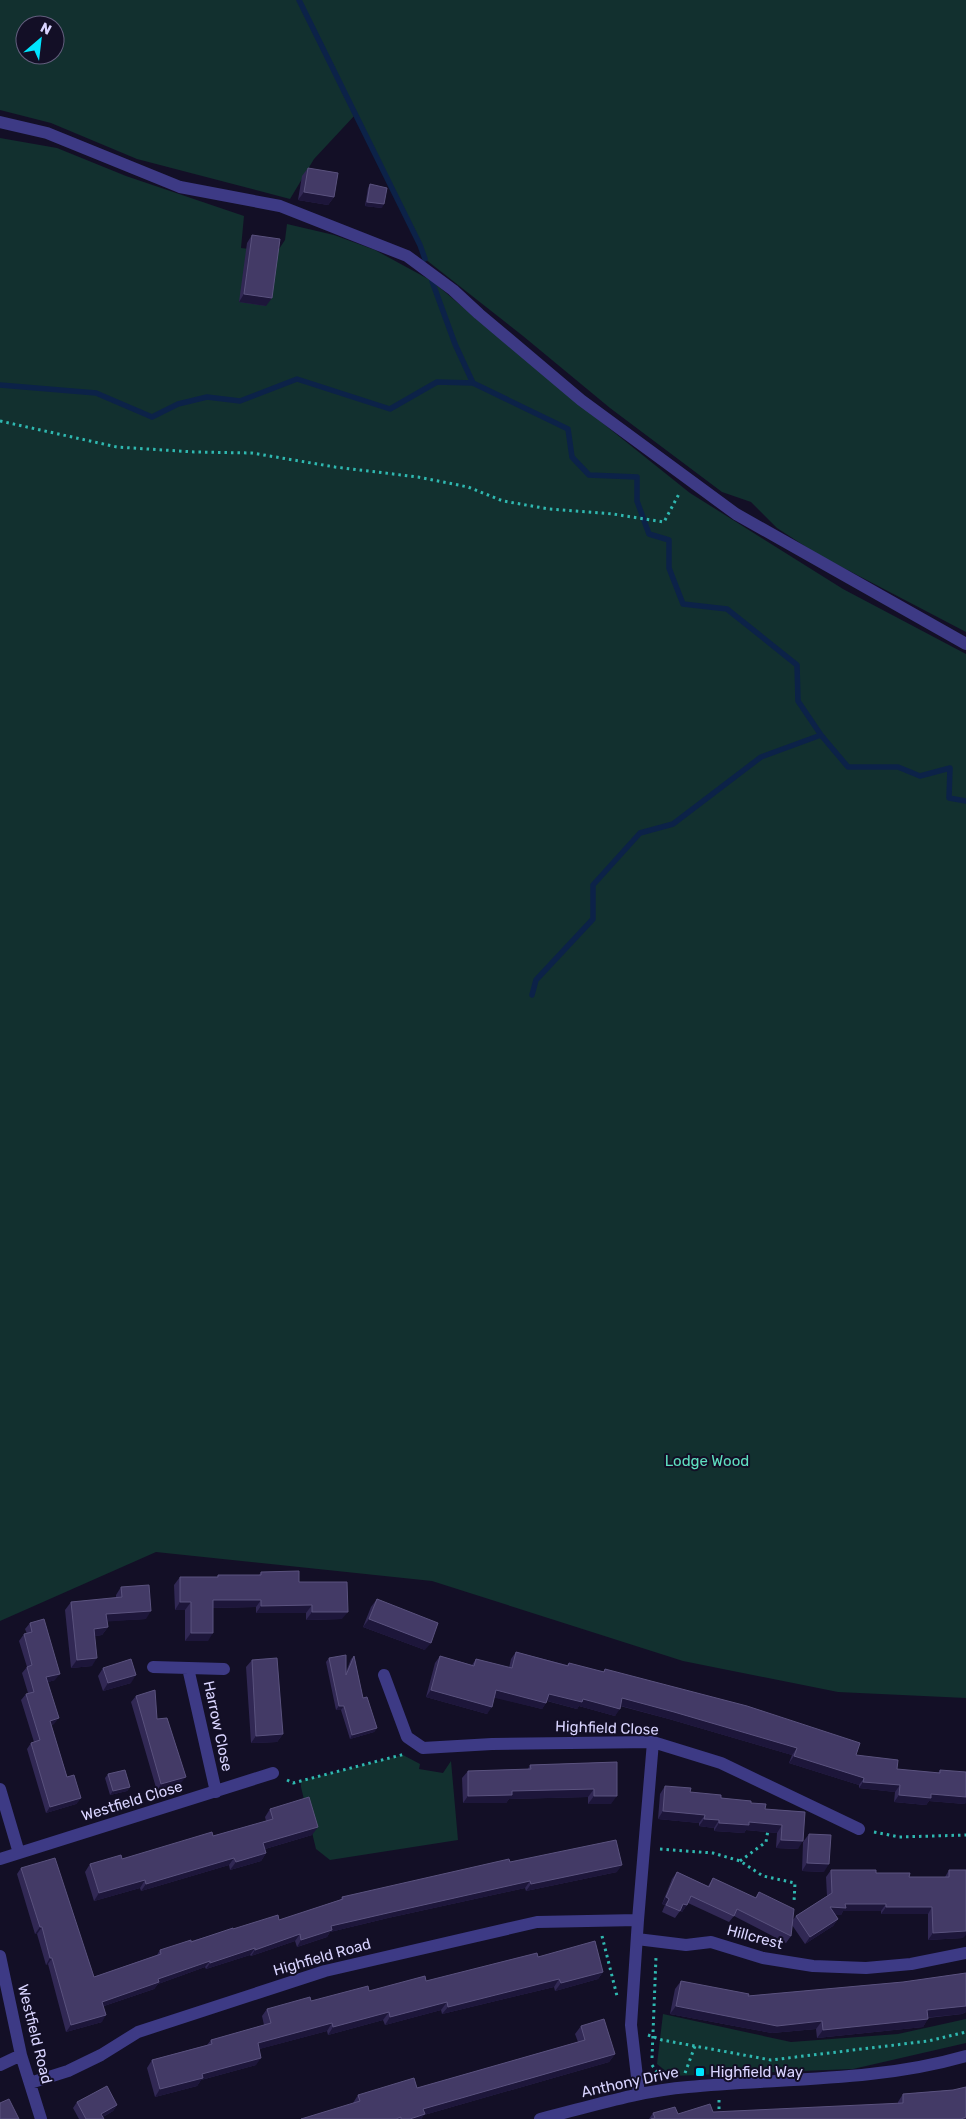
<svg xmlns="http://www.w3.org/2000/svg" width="966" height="2119" font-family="Rubik,sans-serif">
	<rect width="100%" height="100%" fill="#130f26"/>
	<path fill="#12302f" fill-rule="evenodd" d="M0,0H966V632L817,554L777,528L751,502L722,492L610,408L523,336L425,259L420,245L355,115L314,159L290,199L137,159L51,123L0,110ZM25,25H55V55H25Z
		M0,138L57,148L126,176L244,216L241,248L277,252L285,240L287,224L334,235L375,250L432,281L555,385L690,493L843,589L966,654V1698L838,1692L683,1661L432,1581L156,1552L0,1621Z
		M403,1755L420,1764L419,1769L443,1773L451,1761L458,1840L330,1860L316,1849L301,1787V1781Z
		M663,2014L791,2042L898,2034L966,2019V2043L853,2069L672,2076L657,2064Z"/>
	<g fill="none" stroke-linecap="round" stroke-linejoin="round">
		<path stroke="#0c2248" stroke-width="5.5" d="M299,0L420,245L425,259
			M432,281L455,344L473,383
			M0,385L96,393L152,417L178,404L207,397L240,401L297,379L390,409L437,382L473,383L568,429L572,457L589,475L637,477V501L649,534L669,540V568L683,604L727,609L797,665L798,701L821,735L848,767H898L920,776L950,768L949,798L966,801
			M532,995L536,980L593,919V885L640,833L673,824L761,757L821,735"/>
		<path stroke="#2fb8b0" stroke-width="3" stroke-dasharray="2.5 4" stroke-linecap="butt" d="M0,421L117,447L194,452L252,453L335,467L418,477L468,487L503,501L549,509L613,514L664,522L680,492
			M287,1780L293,1783L405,1754
			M874,1832L899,1837L966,1835
			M660,1849L713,1853L740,1861L763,1876L795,1883L794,1902
			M740,1861L766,1842L768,1830
			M602,1936L617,1996
			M648,2035L662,2040L771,2060L928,2041L966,2032
			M652,2058L656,1957
			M652,2065L657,2072L664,2073
			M685,2073L695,2046
			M719,2100V2119"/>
		<path stroke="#3d3a85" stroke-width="12" d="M0,122L47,133L180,187L280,206L407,256L453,290L479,314L581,400L736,514L966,644
			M153,1667L224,1669
			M188,1668L216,1792
			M384,1675L407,1737L423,1748L492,1744L653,1742L721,1763L859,1829
			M0,1789L19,1853
			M0,1859L273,1773
			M637,1939L686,1945L711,1942L763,1958L813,1966L866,1968L911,1964L966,1953
			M0,1956L21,2055L41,2119
			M0,2065L21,2055
			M30,2083L68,2071L101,2055L138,2032L325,1971L537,1922L638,1920
			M639,2094L631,2025L638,1920L653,1742
			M540,2119C589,2107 638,2091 688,2087C781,2078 876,2082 966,2056"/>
	</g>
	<path fill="#312854" d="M308,168L334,197L328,205L298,200L302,176Z
		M370,184L382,208L365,206L368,188Z
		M252,235L266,306L239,302L247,243Z
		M261,1572L299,1582L342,1619L306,1620V1613H256V1607L213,1608L208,1641H185V1610H175L174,1585L180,1577H217L218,1575H259Z
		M121,1587L146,1619L107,1621L108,1627L102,1635L95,1636L92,1666L71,1668L65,1610L71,1602L116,1598V1595Z
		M377,1599L425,1650L363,1627L371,1607Z
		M30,1623L55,1680L48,1682L54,1724L51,1725L67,1777L81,1798L76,1804L46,1813L27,1749L31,1743L34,1742L21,1700L26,1694L28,1693L22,1673L27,1667L19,1641L24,1634H27L25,1629Z
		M516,1652L567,1665L569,1663L603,1672L605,1669L897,1769L938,1773L940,1770L965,1804L929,1801L926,1805L894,1802L895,1792L859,1788V1785L789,1763L792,1755L669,1719L620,1706L615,1716L579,1706L577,1709L547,1701L542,1709L494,1697L487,1714L426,1697L435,1663L440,1656L472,1665L476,1659L509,1668L511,1659Z
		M354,1656L363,1698L377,1728L374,1732L350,1739L341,1710H336L326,1662L329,1658L346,1672L351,1659Z
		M252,1660L283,1734L277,1742L251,1743L246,1667Z
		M103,1668L131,1683L103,1691L98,1676Z
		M136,1696L157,1719L181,1783L157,1791L131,1702Z
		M617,1762L611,1804H588V1797L509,1799L506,1803H463L462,1778L468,1771L528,1769L530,1765Z
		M108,1774L130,1787L127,1791L110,1795L105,1778Z
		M665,1786L690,1792L751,1803L765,1809L805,1812L798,1849L776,1848L777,1833L746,1830L744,1833L714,1831V1828L699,1826V1823L658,1819L660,1794Z
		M270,1809L312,1835L265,1849L266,1853L261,1861L230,1870L229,1865L141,1891L140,1888L94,1901L85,1872L90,1864L122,1859L213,1836L266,1821L265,1817Z
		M809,1834L824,1872L802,1871L803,1842Z
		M510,1862L617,1872L526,1891L525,1888L388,1918L330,1932L327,1937L297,1947L295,1941L251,1956L250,1955L206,1969L205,1967L158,1984L154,1989L104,2006L102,2022L66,2032L48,1964L46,1965L37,1934H35L17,1874L21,1868L94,1977L157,1955L160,1950L233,1929L279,1920L340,1900L342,1897Z
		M831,1870L876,1873L909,1877H945L949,1870L963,1938L928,1940V1914H881V1911H843L841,1915L835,1914L838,1919L833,1926L805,1944L792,1925L791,1936L786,1943L734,1916L729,1922L688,1903L682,1912L680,1911L675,1918L662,1912L665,1905L662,1904L672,1879L677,1872L708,1886L713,1878L755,1898L759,1892L792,1921L796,1916L827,1896L826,1877Z
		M538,1957L603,1972L598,1979L555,1991L554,1987L442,2014L441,2010L385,2025L383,2020L328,2035L327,2031L259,2049L256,2065L201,2080L197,2086L155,2097L147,2068L152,2060L207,2045L211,2040L264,2025L262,2016L267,2009L369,1991L426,1981Z
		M966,1973V2012L962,2014L928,2018L923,2027L817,2038L816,2029L772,2033L670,2014L675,1989L681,1981L748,1996L903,1982Z
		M581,2026L615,2054L609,2062L424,2115L421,2119H301L353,2104V2103L358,2095L417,2088L578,2042L575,2034Z
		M953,2090L966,2119H649L653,2113L678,2114L898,2104V2102L903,2094Z
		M77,2102L117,2105L113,2111L103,2117L104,2119H79L73,2108Z"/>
	<path fill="#1d163a" d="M304,192L334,197L328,205L298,200Z
		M367,202L384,204L382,208L365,206Z
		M244,294L272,298L266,306L239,302Z
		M213,1600H261L256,1607L208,1608Z
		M180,1602H191L185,1610H175Z
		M312,1605L306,1613H256L261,1606Z
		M151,1611L146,1619L101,1622L106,1614Z
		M312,1612H348L342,1619L306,1620Z
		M369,1619L431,1643L425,1650L363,1627Z
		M108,1627L102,1635L89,1637L94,1629Z
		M191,1633H213L208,1641H185Z
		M97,1658L92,1666L71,1668L77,1660Z
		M60,1674L55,1680L42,1684L46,1677Z
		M136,1675L131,1683L103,1691L108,1683Z
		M431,1690L492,1707L487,1714L426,1697Z
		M496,1690L546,1703L542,1709L491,1697Z
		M549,1694L583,1699L620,1709L615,1716L579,1706L577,1709L544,1700Z
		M622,1698L674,1712L797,1748L792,1755L669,1719L618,1705Z
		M339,1706H344L341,1710H336Z
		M59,1718L54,1724L45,1727L50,1721Z
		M377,1728L374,1732L350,1739L352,1735Z
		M283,1734L277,1742L251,1743L256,1736Z
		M794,1756L864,1778L859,1785L789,1763Z
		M186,1777L181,1783L157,1791L161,1784Z
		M863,1782L900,1785L895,1792L859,1788Z
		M130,1787L127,1791L110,1795L113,1791Z
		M594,1789L588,1797L509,1799L506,1803H463L468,1796L512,1791Z
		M931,1794L966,1797V1803L965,1804L929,1801L926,1805L894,1802L899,1795Z
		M594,1796H617L611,1804H588Z
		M81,1798L76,1804L46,1813L50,1807Z
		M663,1811L705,1815L699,1823L658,1819Z
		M704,1819L719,1820L714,1828L699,1826Z
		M749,1822L782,1825L777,1833L746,1830L744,1833L714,1831L719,1823Z
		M318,1827L312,1835L258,1851L263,1843Z
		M781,1840L803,1841L798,1849L776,1848Z
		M266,1853L261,1861L230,1870L236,1862Z
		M234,1858L229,1865L141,1891L146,1884Z
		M807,1863L829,1864L824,1872L802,1871Z
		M622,1865L617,1872L526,1891L531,1884Z
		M145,1880L140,1888L94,1901L99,1893Z
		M530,1881L525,1888L388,1918L330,1932L327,1937L297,1947L301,1940L331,1926L392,1912Z
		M666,1897L669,1899L665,1905L662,1904Z
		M683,1904L687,1905L682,1912L678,1910Z
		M845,1904H886L881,1911H843L841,1915L825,1914L830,1907Z
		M886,1907H932L928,1914H881Z
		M838,1919L833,1926L805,1944L810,1937Z
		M40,1927H42L37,1934H35Z
		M966,1931V1935L963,1938L928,1940L933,1933Z
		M300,1934L295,1941L251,1956L255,1950Z
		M255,1948L250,1955L206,1969L210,1963Z
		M50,1958H52L48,1964L46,1965Z
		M210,1961L205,1967L158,1984L154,1989L98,2008L102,2002L158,1979Z
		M603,1972L598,1979L555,1991L561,1983Z
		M559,1979L554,1987L442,2014L448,2007Z
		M447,2002L441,2010L385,2025L390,2017Z
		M676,2006L822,2021L816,2029L772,2033L670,2014Z
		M966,2006V2012L962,2014L922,2018L927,2010Z
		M389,2012L383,2020L328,2035L333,2027Z
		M106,2015L102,2022L66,2032L71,2025Z
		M928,2019L923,2027L817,2038L823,2030Z
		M332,2023L327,2031L252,2051L258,2043Z
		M615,2054L609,2062L424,2115L421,2119H410L423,2109Z
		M261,2058L256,2065L201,2080L197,2086L155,2097L160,2089L202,2074Z
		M117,2105L113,2111L99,2119L101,2114Z"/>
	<path fill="#433a66" stroke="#5a527e" d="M308,168L338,173L334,197L304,192Z
		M370,184L387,188L384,204L367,202Z
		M252,235L280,239L272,298L244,294Z
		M299,1571V1582H347L348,1612H312V1605L261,1606V1600H213V1633H191V1602H180V1577H218V1575H261V1572Z
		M149,1585L151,1611L106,1614L108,1627L94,1629L97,1658L77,1660L71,1602L122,1597L121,1587Z
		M377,1599L438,1623L431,1643L369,1619Z
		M44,1619L60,1674L46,1677L59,1718L50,1721L67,1777L74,1775L81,1798L50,1807L31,1743L40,1740L26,1694L34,1692L27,1667L32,1665L24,1634L32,1632L30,1623Z
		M516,1652L568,1666L569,1663L604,1672L605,1669L747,1706L860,1743L856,1755L898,1760L897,1769L940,1773V1770L966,1772V1797L931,1794V1798L899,1795L900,1785L863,1782L864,1778L794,1756L797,1748L674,1712L622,1698L620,1709L583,1699L582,1702L549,1694L546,1703L496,1690L492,1707L431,1690L440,1656L474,1666L476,1659L512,1668Z
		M346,1655V1675L354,1656L363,1698L367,1697L377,1728L352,1735L344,1706H339L329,1658Z
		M277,1658L283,1734L256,1736L252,1660Z
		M131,1659L136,1675L108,1683L103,1668Z
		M155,1690L157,1719L167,1718L186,1777L161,1784L136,1696Z
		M617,1762V1796H594V1789L512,1791V1795L468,1796V1771L531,1769L530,1765Z
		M125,1770L130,1787L113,1791L108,1774Z
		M665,1786L691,1788L690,1792L721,1795V1798L751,1801V1803L766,1804L765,1809L805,1812L803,1841L781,1840L782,1825L749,1822V1825L719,1823V1820L704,1819L705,1815L663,1811Z
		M309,1797L318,1827L263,1843L266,1853L236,1862L234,1858L146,1884L145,1880L99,1893L90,1864L121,1855L122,1859L212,1832L213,1836L273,1819L270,1809Z
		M809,1834L831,1835L829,1864L807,1863Z
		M616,1840L622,1865L531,1884L530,1881L392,1912L331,1926L332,1930L301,1940L300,1934L255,1950V1948L210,1963V1961L158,1979L159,1982L102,2002L106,2015L71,2025L52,1958H50L42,1927H40L21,1868L55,1858L94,1977L161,1954L160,1950L191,1940V1942L233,1928V1929L278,1915L279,1920L343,1899L342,1897L509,1859L510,1862Z
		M831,1870H876V1873H910L909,1877H949V1870H966V1931L933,1933L932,1907H886V1904H845L846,1908L830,1907L838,1919L810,1937L796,1916L832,1893Z
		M677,1872L709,1887L713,1878L756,1898L759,1892L794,1909L791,1936L737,1909L734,1916L691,1896L687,1905L683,1904L680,1911L666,1905L669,1899L666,1897Z
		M595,1941L603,1972L561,1983L559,1979L448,2007L447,2002L390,2017L389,2012L333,2027L332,2023L258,2043L261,2058L202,2074L203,2078L160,2089L152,2060L212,2044L211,2040L271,2023L267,2009L310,1997L311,2001L368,1986L369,1991L425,1976L426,1981L537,1953L538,1957Z
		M966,1973V2006L927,2010L928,2019L823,2030L822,2021L777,2026L676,2006L681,1981L749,1994L748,1996L903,1982Z
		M604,2019L615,2054L423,2109L425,2114L410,2119H401V2117L396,2119H301L360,2101L358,2095L414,2078L417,2088L585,2040L581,2026Z
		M107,2086L117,2105L101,2114L104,2119H86L77,2102Z
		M966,2087V2117L961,2119H651L655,2118L653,2113L675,2107L678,2114L710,2104L713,2112L903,2103V2094L953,2090Z
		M9,2099L19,2119H0V2103Z"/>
	<rect fill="#00e5ff" stroke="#130f26" stroke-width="2" x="695" y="2067" width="10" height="10" rx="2.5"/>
	<g text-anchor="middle" stroke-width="4" stroke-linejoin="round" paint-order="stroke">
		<g font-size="15" fill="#5fe0c0" stroke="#130f26">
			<text x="707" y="1466">Lodge Wood</text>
		</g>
		<g font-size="15" fill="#d9d4ff" stroke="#130f26">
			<text transform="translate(218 1726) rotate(78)" y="5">Harrow Close</text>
			<text transform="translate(607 1728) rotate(2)" y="5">Highfield Close</text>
			<text transform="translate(132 1801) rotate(-17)" y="5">Westfield Close</text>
			<text transform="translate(755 1937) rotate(15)" y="5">Hillcrest</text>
			<text transform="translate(322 1957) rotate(-16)" y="5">Highfield Road</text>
			<text transform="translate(35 2034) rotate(76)" y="5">Westfield Road</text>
			<text transform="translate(630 2082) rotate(-12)" y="5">Anthony Drive</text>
		</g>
		<g font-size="15" fill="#d9d4ff" stroke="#130f26" text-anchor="start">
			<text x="710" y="2077">Highfield Way</text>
		</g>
	</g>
	<g transform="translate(40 40) rotate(28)"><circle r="24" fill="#130f26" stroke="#625e7d"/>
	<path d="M0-4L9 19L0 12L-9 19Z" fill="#00e5ff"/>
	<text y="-8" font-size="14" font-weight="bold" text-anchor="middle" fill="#d9d4ff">N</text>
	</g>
</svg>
